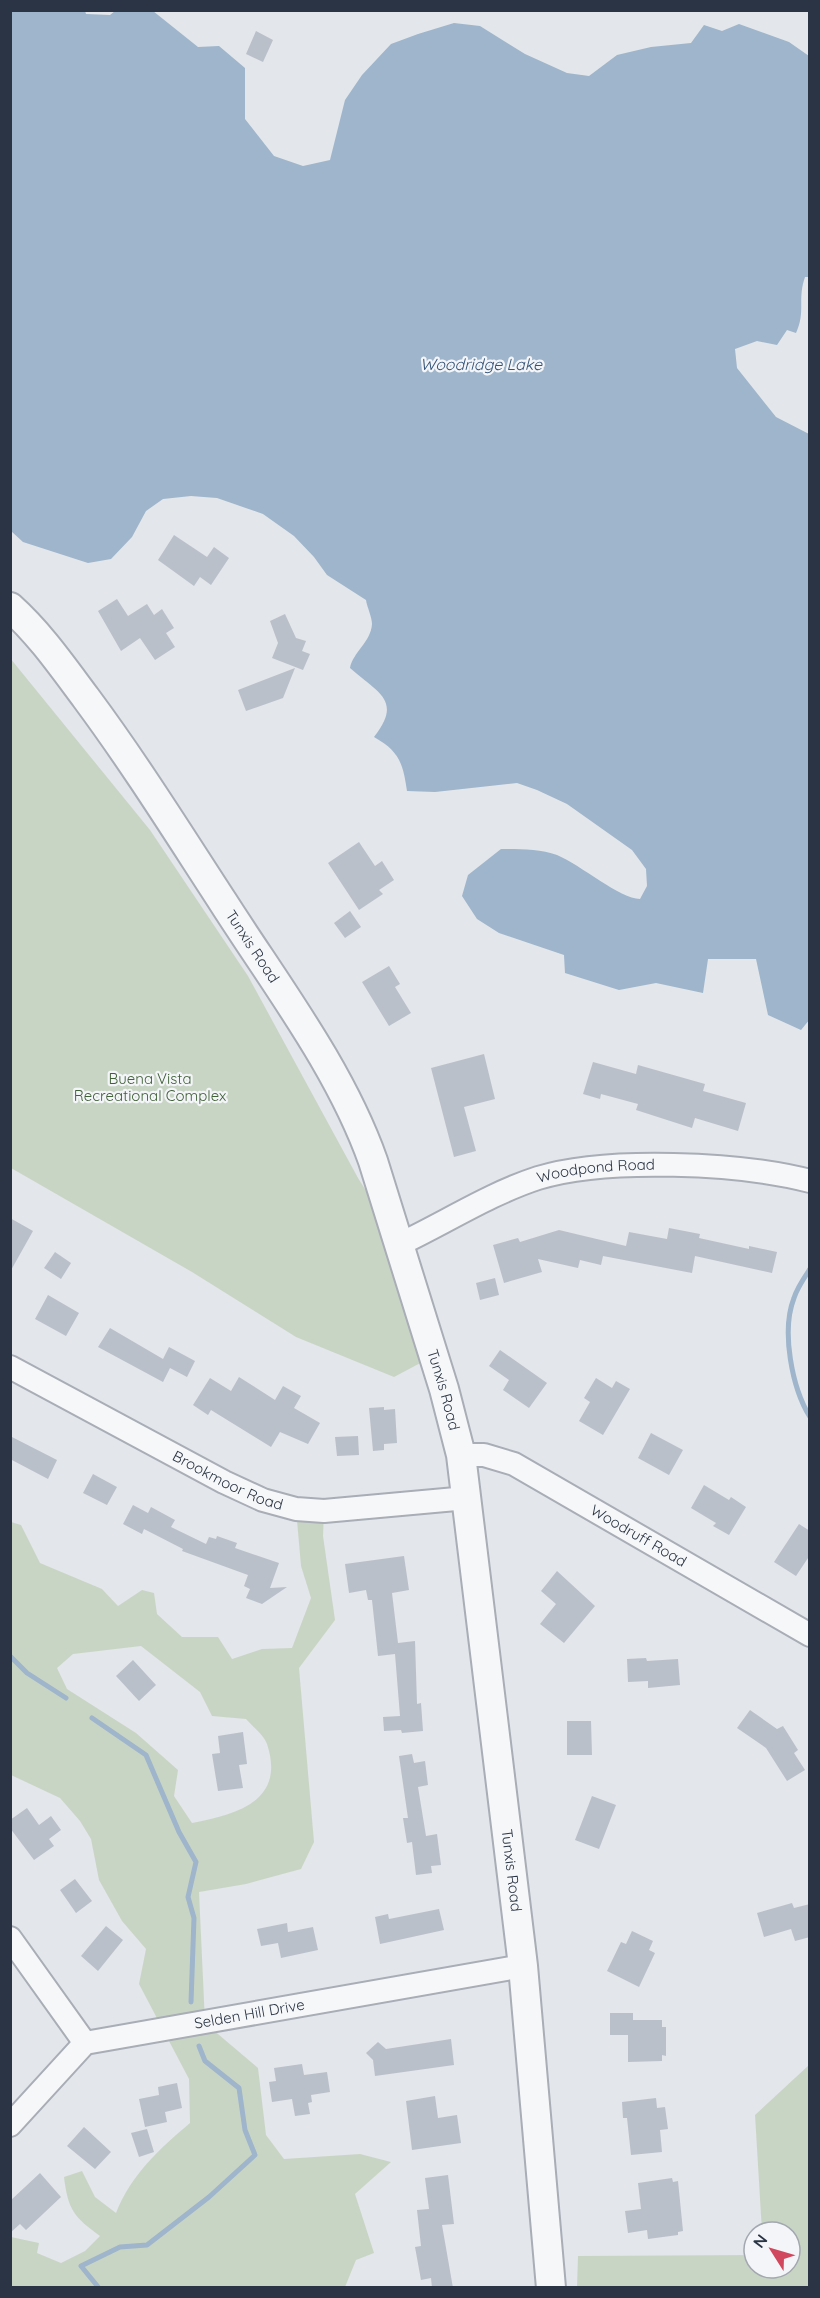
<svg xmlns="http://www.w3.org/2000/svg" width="820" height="2298" font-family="Quicksand,sans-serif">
	<rect width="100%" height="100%" fill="#e3e6eb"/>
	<path fill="#c9d5c4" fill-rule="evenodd" d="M10,658L150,830L248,976L358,1178L385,1221L426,1360L394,1377L296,1337L192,1272L11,1168Z
		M296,1509L324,1511L323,1536L335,1620L299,1668L314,1842L301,1869L246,1884L199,1892L205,2023L258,2068L266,2135L284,2159L360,2154L391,2162L355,2194L374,2253L356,2260L345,2287H11V2237L39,2243L37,2253L61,2263L85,2251L100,2236C74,2217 68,2210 64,2177L82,2171L95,2197L116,2213C131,2175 159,2149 190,2123L189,2079L139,1984L146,1949L122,1921L99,1880L91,1839L80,1821L60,1798L11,1775V1522L21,1525L40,1563L102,1589L118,1606L142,1590L154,1593L157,1614L182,1637H218L232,1659L262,1649L292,1648L311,1598L301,1566ZM141,1646L200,1692L212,1716L246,1719C252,1726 264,1735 267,1744C286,1802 236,1814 192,1823L174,1796L178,1770L136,1733L67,1689L57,1668L73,1654Z
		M809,2065V2287H577L578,2256L754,2255V2268H790V2232H762L755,2115Z"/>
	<path fill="#9eb5cb" d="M11,10L85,11L86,14L110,15L115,11H153L198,47L219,46L245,68V119L274,156L303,166L330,160L345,100L362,75L391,44L418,34L454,23L480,26L525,54L567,73L589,76L617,55L651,47L691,43L704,25L722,31L739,24L789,42L809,56L810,277H805C797,300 806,311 796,333L787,330L777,345L757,341L735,349L737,368L776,417L809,434L810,1019L801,1030L768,1015L756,959H708L703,993L656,983L619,990L565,973L564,955L499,933L477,919L462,896L468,875L501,849C519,849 540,849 557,855C581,865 620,899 640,899L647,886L646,869L632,850L567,804L537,790L517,783L435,792L407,791C403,763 399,751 374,737C403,700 378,693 350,668C353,652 371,642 372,624C372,617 367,607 366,600L327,575L314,557L294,536L263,514L217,498L191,496L163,499L146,511L132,537L111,559L88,563L23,542L11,531Z"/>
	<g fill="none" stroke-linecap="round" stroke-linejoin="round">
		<path stroke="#9eb5cb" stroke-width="5" d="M810,1269C804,1278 797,1288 794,1298C781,1331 792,1388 810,1417
			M10,1656L27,1673L66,1698
			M92,1718L146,1755L179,1832L196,1862L188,1897L194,1918L191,2002
			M99,2288L81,2266L120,2247L147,2245L209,2197L255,2155L245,2130L239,2088L205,2061L199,2046"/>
	</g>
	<path fill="#bac0c9" d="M256,31L273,40L263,62L246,54Z
		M174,535L207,557L214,547L229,558L211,585L200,577L194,586L158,560Z
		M117,599L128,616L147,604L154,615L162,609L174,628L166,633L175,647L155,660L140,638L121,651L98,611Z
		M285,614L296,638L306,641L302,651L310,654L303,670L272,658L278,643L270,621Z
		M295,668L283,698L246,711L238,690Z
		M359,842L375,866L382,861L394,880L379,890L383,894L359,910L328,863Z
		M350,911L361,927L345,938L334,923Z
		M389,966L400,984L395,987L411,1013L389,1026L362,982Z
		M484,1054L495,1099L464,1107L476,1151L454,1157L431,1068Z
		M593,1062L636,1074L638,1065L705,1084L703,1091L746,1103L738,1131L695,1118L692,1128L636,1110L638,1104L601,1094L600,1099L583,1094Z
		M10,1218L33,1231L10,1272Z
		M669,1228L700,1234L699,1238L749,1249V1246L777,1252L772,1273L695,1256L692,1273L603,1256L601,1265L580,1260L578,1268L538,1259L542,1272L504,1283L493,1245L518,1238L520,1242L559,1230L626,1246L629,1232L667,1239Z
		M55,1252L71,1263L61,1279L44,1268Z
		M495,1278L499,1295L480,1300L476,1283Z
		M48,1295L79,1313L66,1336L35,1319Z
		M110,1328L163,1359L169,1347L195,1361L187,1377L170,1368L163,1382L98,1347Z
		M500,1350L547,1383L529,1408L503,1390L509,1380L489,1366Z
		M239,1377L275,1400L283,1386L301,1396L294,1408L320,1423L308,1444L280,1432L271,1447L211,1410L208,1415L193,1405L210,1378L231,1391Z
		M596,1378L612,1388L616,1381L630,1389L603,1435L579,1421L590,1402L584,1398Z
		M384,1407V1410L395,1409L397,1443L384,1444V1450L373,1451L369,1408Z
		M651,1433L683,1450L669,1475L638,1458Z
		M10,1436L57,1460L48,1479L10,1459Z
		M358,1436L359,1455L337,1456L335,1437Z
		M93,1474L117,1487L107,1505L83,1493Z
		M704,1485L729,1500L731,1497L746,1507L729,1535L713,1526L716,1523L691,1508Z
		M133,1505L148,1513L151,1507L175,1520L171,1527L206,1544L209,1537L216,1539L217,1536L237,1543L235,1548L279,1563L270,1588L287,1587L262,1604L246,1598L250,1589L244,1586L248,1575L182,1551L183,1549L144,1529L142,1534L123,1524Z
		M799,1524L810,1531V1555L796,1576L774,1562Z
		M404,1556L409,1590L392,1593L398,1643L415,1641L417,1704L421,1703L423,1731L402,1733L401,1730L384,1731L383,1717L400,1716L395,1654L378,1656L372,1600H368L366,1590L349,1593L345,1564Z
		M557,1571L595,1606L564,1643L540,1624L556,1604L541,1591Z
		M646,1658L647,1661L678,1659L680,1685L648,1688V1681L628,1682L627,1659Z
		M133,1660L156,1685L139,1701L116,1676Z
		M750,1710L777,1729L783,1726L798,1750L794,1753L805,1770L787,1781L766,1748L737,1728Z
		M567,1721H591L592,1755H567Z
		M243,1732L247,1764L239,1765L243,1788L218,1791L212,1754L220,1753L218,1736Z
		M412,1754L414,1763L425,1761L428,1785L418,1787L426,1836L437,1834L441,1865L431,1866L432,1873L416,1875L412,1842L407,1843L403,1818H408L399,1756Z
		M592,1796L616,1805L599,1849L575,1840Z
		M27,1808L39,1825L51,1816L61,1830L49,1839L54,1846L34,1860L10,1828V1820Z
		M75,1879L92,1901L76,1913L60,1890Z
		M792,1903L794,1908L810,1904V1937L795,1941L791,1929L764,1937L757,1913Z
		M439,1909L444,1930L380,1944L375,1917L388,1914L389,1919Z
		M287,1923L288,1932L313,1927L318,1950L281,1958L278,1943L261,1946L257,1929Z
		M106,1926L123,1940L98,1971L81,1956Z
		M632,1931L653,1941L649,1950L655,1953L639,1987L607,1971L621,1942L626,1944Z
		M610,2013H633V2020H662V2027H666V2056L662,2055V2061L628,2062V2035H610Z
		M451,2039L454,2065L375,2076L373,2060L366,2053L378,2042L386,2049Z
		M302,2064L304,2075L327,2072L330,2092L311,2095L312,2102L308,2103L310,2114L295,2116L292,2099L272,2102L269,2082L276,2081L274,2068Z
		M177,2083L182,2108L165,2112L167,2122L145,2127L139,2099L159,2095L158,2087Z
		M435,2096L438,2118L457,2115L461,2143L412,2150L406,2101Z
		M656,2098L657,2108L665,2107L668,2129L660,2130L662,2152L631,2155L627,2118H623L622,2102Z
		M84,2127L111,2152L95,2169L67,2146Z
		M147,2129L154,2152L139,2157L131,2133Z
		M40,2173L61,2197L26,2230L20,2224L10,2233V2201Z
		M448,2175L454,2224L442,2225L453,2288H432L431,2278L421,2280L415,2247L421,2246L417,2210L429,2209L425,2178Z
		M672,2178L673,2182L678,2181L683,2231L678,2232V2235L648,2239L647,2230L628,2233L625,2211L641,2209L638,2183Z"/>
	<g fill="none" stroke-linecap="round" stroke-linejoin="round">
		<defs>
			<g id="minor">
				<path id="s1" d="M398,1245C445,1223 489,1194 538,1178C606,1157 741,1163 810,1181"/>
				<path id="s2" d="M10,1367L224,1482L263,1500L296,1509L324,1511L467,1498"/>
				<path id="s3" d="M461,1455H484L514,1464L810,1635"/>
				<path d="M10,1938L85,2043"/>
				<path id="s4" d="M10,2125L85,2043L523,1966"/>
			</g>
			<g id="tertiary">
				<path id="s5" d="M10,607C40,634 62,666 86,698C135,764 178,833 223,902C276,985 340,1068 373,1161L444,1389L461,1455L523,1966L551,2288"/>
			</g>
		</defs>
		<use href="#minor" stroke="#a8adb6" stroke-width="26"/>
		<use href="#tertiary" stroke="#a8adb6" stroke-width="32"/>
		<use href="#minor" stroke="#f6f7f9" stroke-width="22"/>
		<use href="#tertiary" stroke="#f6f7f9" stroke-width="28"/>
	</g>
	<g text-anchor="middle" stroke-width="4.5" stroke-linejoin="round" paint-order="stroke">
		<g font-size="15" fill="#2a3444" stroke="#f3f5f8">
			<text dy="5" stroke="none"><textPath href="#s5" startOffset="418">Tunxis Road</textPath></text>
			<text dy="5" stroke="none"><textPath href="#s1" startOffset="214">Woodpond Road</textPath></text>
			<text dy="5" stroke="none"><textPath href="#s5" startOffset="904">Tunxis Road</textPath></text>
			<text dy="5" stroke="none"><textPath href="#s2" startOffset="246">Brookmoor Road</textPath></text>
			<text dy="5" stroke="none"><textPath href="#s3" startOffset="198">Woodruff Road</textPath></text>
			<text dy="5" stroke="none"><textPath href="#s5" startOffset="1390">Tunxis Road</textPath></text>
			<text dy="5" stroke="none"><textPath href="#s4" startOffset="278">Selden Hill Drive</textPath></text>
		</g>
		<g font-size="15" fill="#406037" stroke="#f3f5f8">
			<text x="150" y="1084">Buena Vista<tspan x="150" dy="17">Recreational Complex</tspan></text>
		</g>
		<g font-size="16" font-style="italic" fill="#335379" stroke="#f3f5f8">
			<text x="481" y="370">Woodridge Lake</text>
		</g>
	</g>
	<rect width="820" height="2298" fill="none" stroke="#2a3444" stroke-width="24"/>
	<g transform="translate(772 2250) rotate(307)"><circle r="28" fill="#f3f5f8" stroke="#a3a8b0" stroke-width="1.5"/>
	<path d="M0-4.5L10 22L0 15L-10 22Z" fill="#d1485e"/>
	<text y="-9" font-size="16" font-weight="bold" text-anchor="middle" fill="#2a3444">N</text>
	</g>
</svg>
